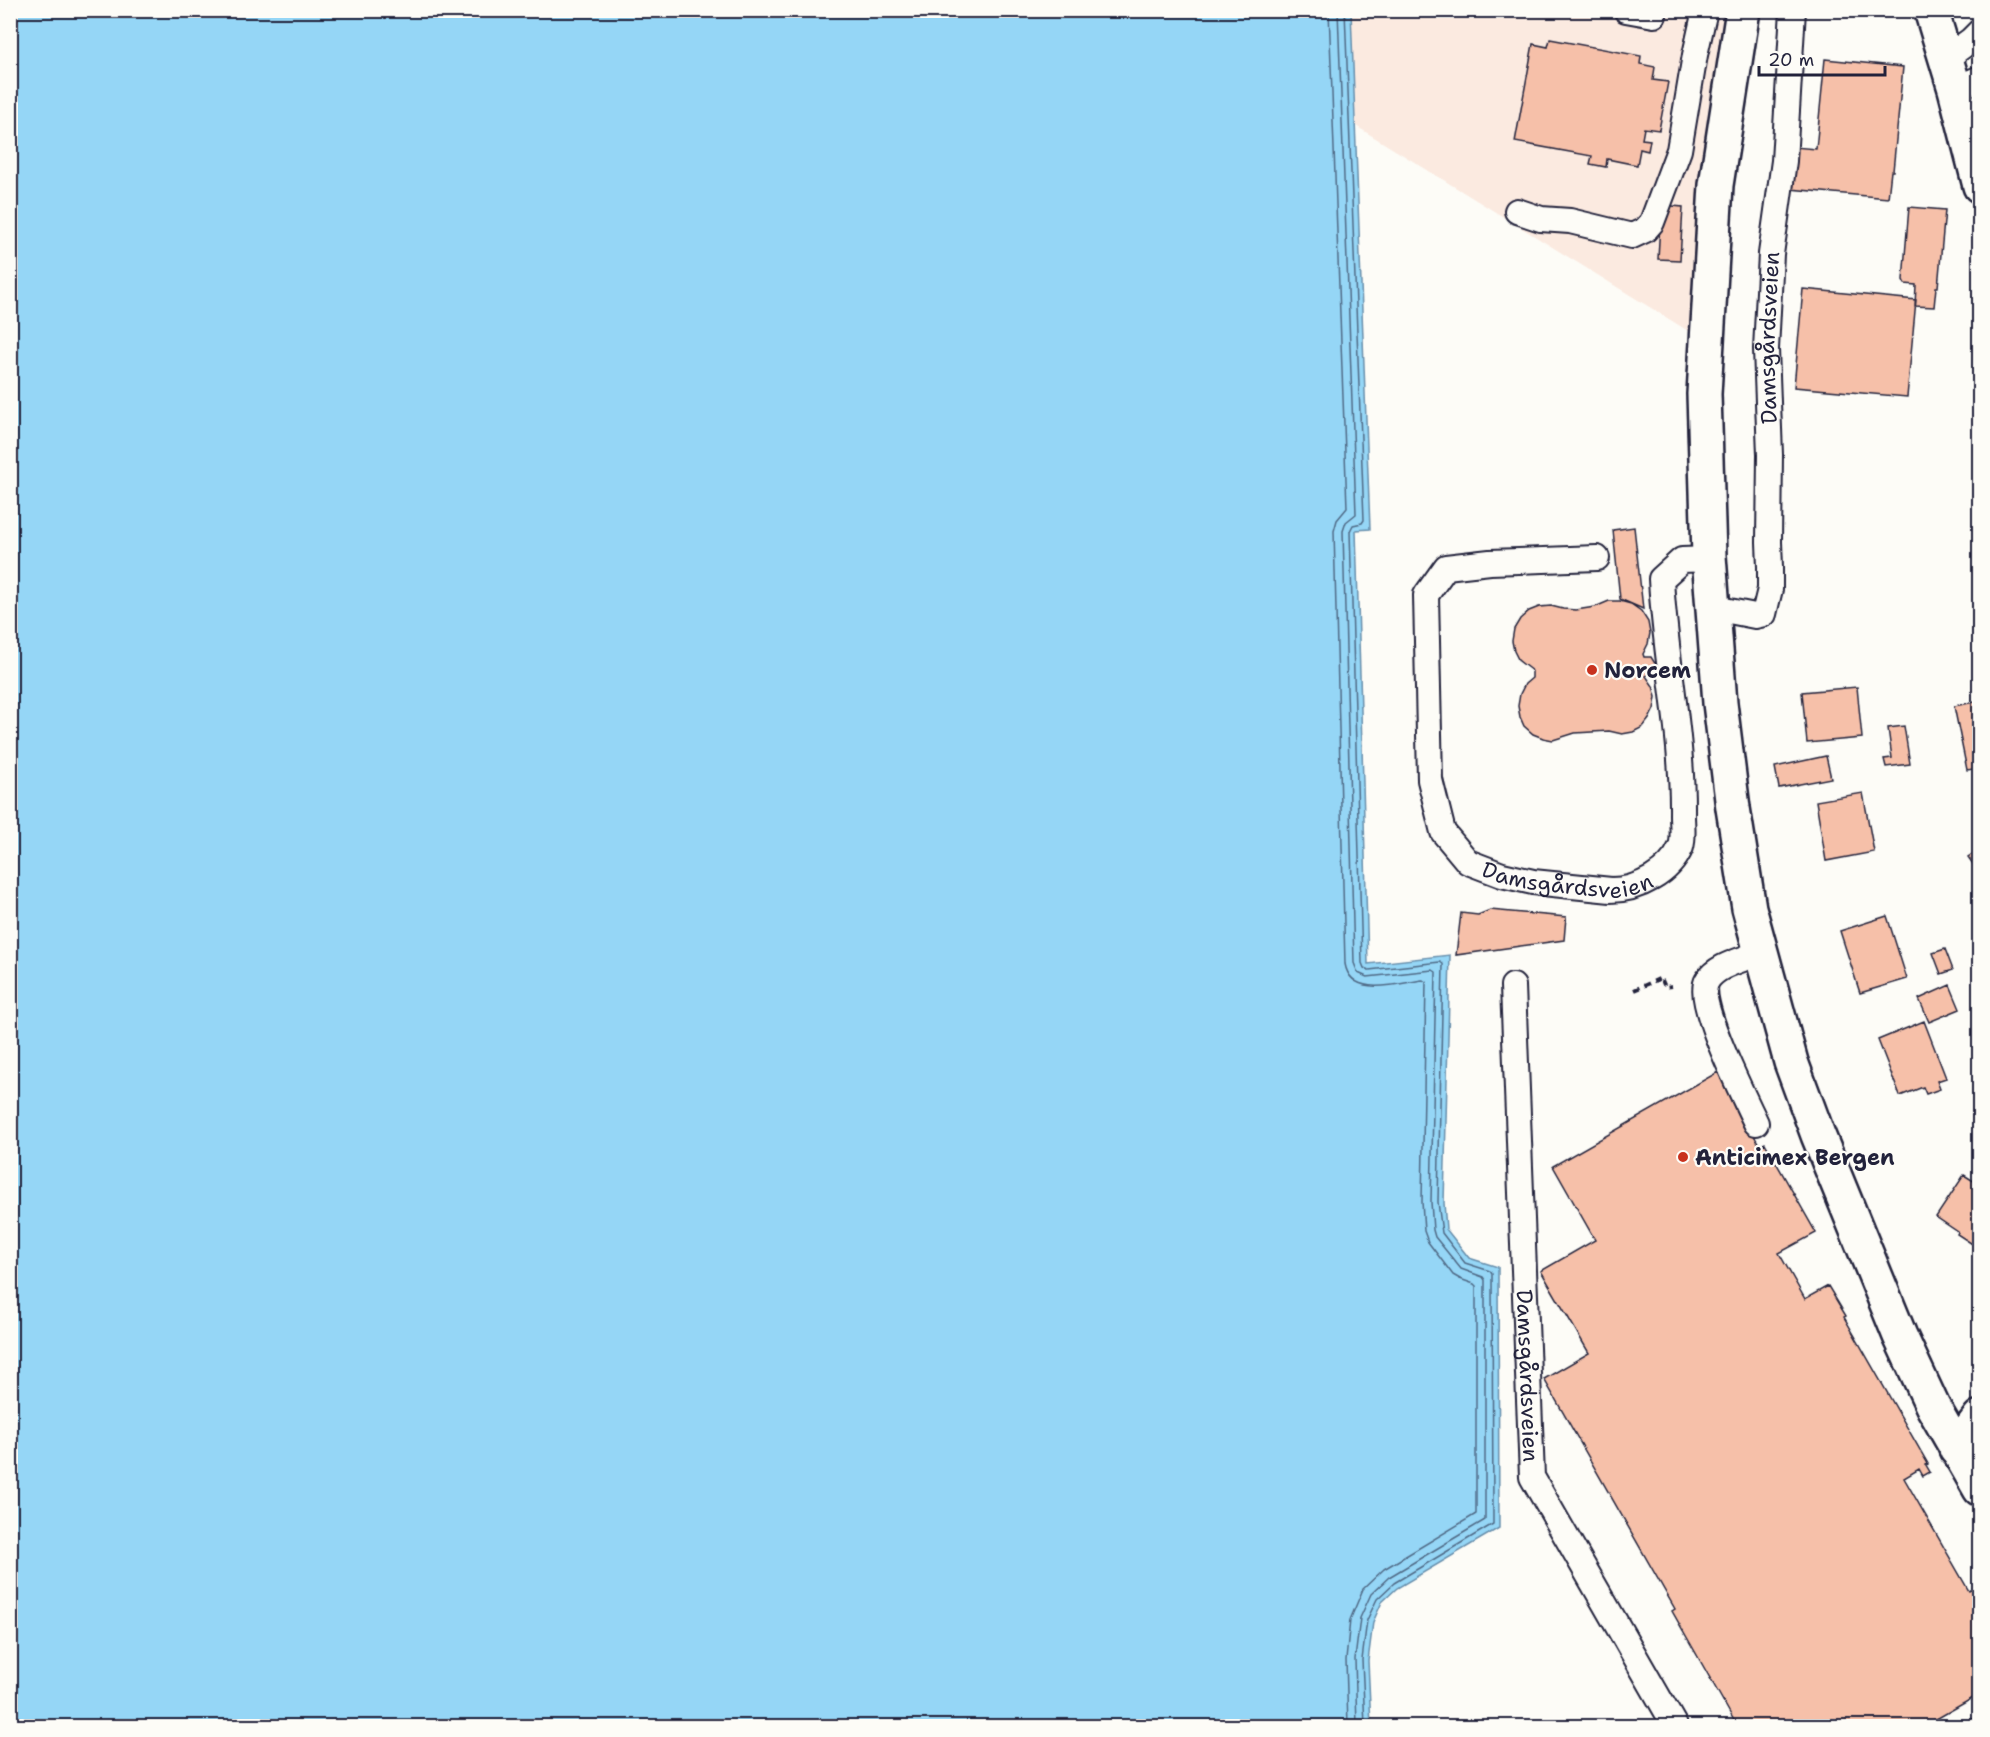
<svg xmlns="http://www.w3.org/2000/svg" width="1990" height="1737" font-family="'Shantell Sans',sans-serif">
	<rect width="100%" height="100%" fill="#fdfcf7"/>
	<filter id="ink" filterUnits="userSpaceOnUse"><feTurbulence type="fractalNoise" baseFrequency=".0167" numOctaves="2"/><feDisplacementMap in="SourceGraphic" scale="12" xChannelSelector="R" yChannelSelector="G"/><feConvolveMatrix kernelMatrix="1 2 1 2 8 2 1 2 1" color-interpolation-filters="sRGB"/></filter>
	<g filter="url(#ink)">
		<path fill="#fbeae0" d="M1351,11H1735L1698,337L1356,126Z"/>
		<path fill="#95d6f6" stroke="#678eab" stroke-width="1.5" d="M11,10L1351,11L1370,529L1356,530L1368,964L1450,955L1444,1203L1446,1229L1469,1258L1498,1267L1499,1528L1397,1588L1382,1602L1373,1622L1368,1661L1371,1726H11Z"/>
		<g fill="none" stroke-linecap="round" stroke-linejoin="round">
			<path stroke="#506a86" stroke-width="1.5" d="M1329,10L1347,508L1337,520L1334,531L1345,964C1351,999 1399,983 1423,980L1426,982L1422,1202L1424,1231L1428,1242L1453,1275L1460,1279L1474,1284L1476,1286V1514L1384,1569L1363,1589L1350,1620L1346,1660L1348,1726
				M1338,10L1356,514L1346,522L1343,531L1354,963L1358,973L1367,977L1433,970L1436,972L1431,1202L1433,1230L1435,1237L1461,1269L1483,1277L1485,1280V1520L1389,1577L1371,1594L1360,1618L1355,1659L1357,1726
				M1345,10L1364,520L1362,523L1353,525L1350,531L1362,963L1364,968L1369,970L1440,962L1443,964L1438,1202L1442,1233L1465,1263L1490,1271L1492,1274L1493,1524L1394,1583L1377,1599L1367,1620L1362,1660L1365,1726"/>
		</g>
		<path fill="#f6c0a9" stroke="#22223b" stroke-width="1.5" d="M1550,39L1641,56L1640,64L1655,67L1653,80L1668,82L1659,130L1644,128L1642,139L1650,140L1648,151L1640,149L1637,165L1607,159L1606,167L1590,164L1592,156L1515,142L1533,44L1548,47Z
			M1825,59L1903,67L1893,171H1891L1888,198L1790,189L1794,147L1816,149Z
			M1661,205L1683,207L1680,260L1658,259Z
			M1909,207L1945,210L1938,287H1936L1934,307L1915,306L1916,285L1905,284L1903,280Z
			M1803,289L1916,300L1907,397L1794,387Z
			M1634,527L1643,609L1620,599L1613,530Z
			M1609,601H1620L1631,604L1641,611L1648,622L1650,633L1648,644L1643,654L1644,657H1651L1656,665L1654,670L1646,676L1653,686L1656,697L1654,709L1649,719L1643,727L1633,732L1622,734L1609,731L1575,733L1553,740L1543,738L1533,734L1524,726L1520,717L1518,706L1520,694L1525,684L1532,678V671L1519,661L1514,651L1512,641L1514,629L1520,619L1529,611L1539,607L1551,606L1563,609L1576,610L1595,607Z
			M1857,687L1862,738L1807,743L1802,692Z
			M1980,701V768L1967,770L1954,706Z
			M1904,726L1910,764L1886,767L1884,759L1892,758L1888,728Z
			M1826,756L1831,778L1779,788L1775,767Z
			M1863,793L1874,852L1826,861L1816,801Z
			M1980,849V874L1968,857Z
			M1490,910L1566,917L1564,940L1456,955L1461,913L1478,915Z
			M1887,916L1907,979L1860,993L1840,931Z
			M1945,949L1953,970L1941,974L1933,953Z
			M1950,985L1960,1009L1929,1022L1919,999Z
			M1924,1021L1946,1078L1937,1081L1940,1089L1926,1094L1923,1087L1900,1096L1878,1040Z
			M1718,1072L1760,1146L1765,1143L1816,1233L1779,1253L1805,1299L1828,1286L1846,1316L1844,1317L1928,1464L1926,1465L1930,1472L1923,1476L1919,1469L1904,1478L1969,1591L1980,1585V1694L1931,1722L1934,1726H1734L1736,1724L1672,1611L1675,1609L1544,1379L1589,1353L1541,1271L1595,1240L1553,1166Z
			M1964,1175L1980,1185V1249L1957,1234L1958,1232L1936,1217Z
			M1980,1715V1726H1960Z"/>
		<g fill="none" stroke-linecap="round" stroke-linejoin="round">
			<defs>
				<g id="service">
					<path d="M1626,10L1654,15"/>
					<path d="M1945,59L1971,40L1980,31"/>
					<path d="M1955,89L1980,78"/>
					<path d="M1517,211L1541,219L1570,221L1632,236L1645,230L1652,222L1679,150L1695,55L1705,10"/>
					<path id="s1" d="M1597,558L1490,562L1446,567L1426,595L1430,780L1443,832L1468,862L1502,875L1533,882L1611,890C1638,890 1670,873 1681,847C1684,838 1682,824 1682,815C1683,736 1665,658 1661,579L1682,560L1710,559"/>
					<path id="s2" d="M1714,608L1755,616L1764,614L1770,589V567L1769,542L1770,455L1766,349L1771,254L1784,161L1793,10"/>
					<path id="s3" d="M1513,986L1532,1477L1675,1726"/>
					<path d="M1756,1123C1745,1099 1695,1001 1707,981C1716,966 1739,961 1754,955H1761"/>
				</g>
				<path id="minor" d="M1931,10L1955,89L1980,186
					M1956,1449L1980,1417"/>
				<path id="tertiary" d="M1743,10L1716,185L1704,394L1709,556L1720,703L1733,808L1749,908L1791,1062L1818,1135L1900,1336L1933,1407L1980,1489"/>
			</defs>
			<use href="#service" stroke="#22223b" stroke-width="28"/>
			<use href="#minor" stroke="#22223b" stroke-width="38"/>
			<use href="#tertiary" stroke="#22223b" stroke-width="38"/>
			<path stroke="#22223b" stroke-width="4" stroke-dasharray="6 4.5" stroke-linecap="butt" d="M1634,990L1661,978L1665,987L1672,986"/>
			<use href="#service" stroke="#fdfcf7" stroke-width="24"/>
			<use href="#minor" stroke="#fdfcf7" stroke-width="33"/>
			<use href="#tertiary" stroke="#fdfcf7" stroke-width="33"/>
		</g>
	</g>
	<g fill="#c8321e" stroke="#fdfcf7" stroke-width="2">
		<circle cx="1592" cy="670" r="6"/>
		<circle cx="1683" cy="1157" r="6"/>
	</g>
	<g text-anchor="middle" stroke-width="4.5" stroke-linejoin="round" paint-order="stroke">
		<g font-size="22" fill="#22223b" stroke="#fdfcf7">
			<text dy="8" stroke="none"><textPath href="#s2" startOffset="328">Damsgårdsveien</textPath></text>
			<text dy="8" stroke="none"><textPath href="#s1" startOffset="566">Damsgårdsveien</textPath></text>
			<text dy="8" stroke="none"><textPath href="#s3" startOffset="390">Damsgårdsveien</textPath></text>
		</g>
		<g font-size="22" font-weight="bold" fill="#22223b" stroke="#fdfcf7" text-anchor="start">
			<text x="1604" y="678">Norcem</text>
			<text x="1695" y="1165">Anticimex Bergen</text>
		</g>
	</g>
	<rect width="1990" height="1737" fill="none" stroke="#fdfcf7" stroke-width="36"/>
	<rect x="18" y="18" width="1954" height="1701" fill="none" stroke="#22223b" stroke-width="2" filter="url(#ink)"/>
	<path d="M1759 66v9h126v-9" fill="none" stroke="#22223b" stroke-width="3"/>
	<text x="1768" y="66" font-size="18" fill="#22223b" stroke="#fdfcf7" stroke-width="4.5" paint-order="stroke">20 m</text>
</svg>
